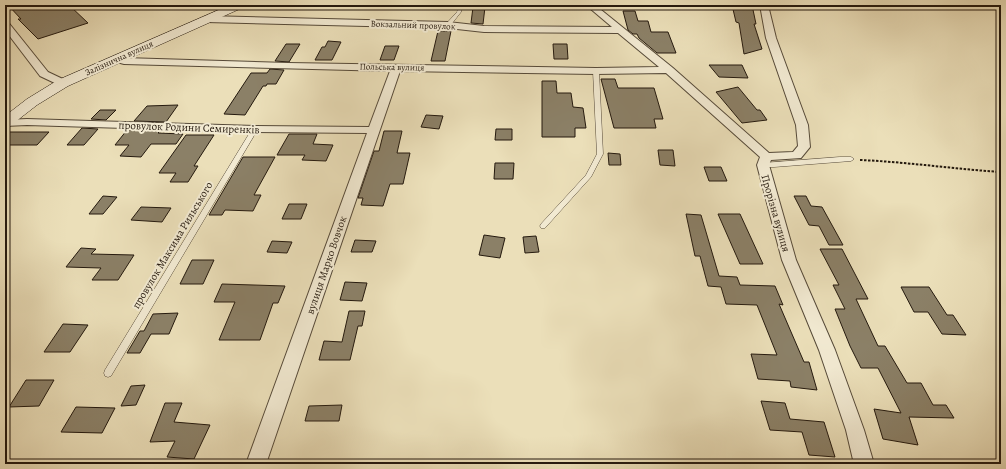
<svg xmlns="http://www.w3.org/2000/svg" width="1006" height="469" font-family="Alegreya,serif">
	<rect width="100%" height="100%" fill="#ebdfb9"/>
	<filter id="stains"><feTurbulence type="fractalNoise" baseFrequency=".005" numOctaves="4"/><feColorMatrix values="0 0 0 0 .2 0 0 0 0 .09 0 0 0 0 .02 0 0 0 .5 -.17"/></filter>
	<radialGradient id="worn" r=".72"><stop offset=".6" stop-color="#630" stop-opacity="0"/><stop offset="1" stop-color="#630" stop-opacity=".3"/></radialGradient>
	<path fill="#8b8067" stroke="#24190e" d="M8,5H69L88,23L38,39L18,19H21Z
		M732,5H752L756,24H754L762,49L744,54L739,23L736,22Z
		M473,7H485L483,24L471,23Z
		M623,11H635L638,21H648L651,32H668L676,53H657L639,38L637,34H633L628,30Z
		M438,31H451L445,61H431Z
		M328,41L341,42L332,60H315L322,47H325Z
		M286,44H300L289,62L275,61Z
		M553,44H567L568,59H554Z
		M385,46H399L394,60H380Z
		M709,65H742L748,78L719,77Z
		M270,69L284,70L276,84H267L266,86H263L245,115L224,114L251,73H267Z
		M601,79H615L618,88H654L663,119H654L656,128H614Z
		M542,81H556L557,93H571L573,107L583,108L586,128H575V137H542Z
		M738,87L757,110H760L767,120L742,123L716,92Z
		M178,105L166,122L134,121L147,106Z
		M100,110H116L106,120L91,119Z
		M426,115L443,116L439,129L421,127Z
		M82,128L98,129L84,145H67Z
		M496,129H512V140H495Z
		M127,130L160,131L158,133L183,134L176,144H151L141,157L120,156L129,145H115Z
		M384,131H402L397,153H410L403,184H390L383,206L361,205L363,198H358L374,151H379Z
		M5,132H49L37,145H5Z
		M289,134H317L313,144L333,145L326,161L302,160L305,155H277Z
		M186,135H214L194,166H198L188,182H170L176,173H159Z
		M658,150H673L675,166L660,165Z
		M608,153L620,154L621,165H609Z
		M243,157H275L254,195H261L253,211L225,210L222,215H209Z
		M495,163H514L513,179H494Z
		M704,167H721L727,181H709Z
		M103,196L117,197L103,214H89Z
		M794,196H806L811,206L822,207L843,245H829L819,226L809,225Z
		M289,204H307L301,219H282Z
		M141,207L171,208L162,222L131,220Z
		M686,214L701,215L719,276L737,277L740,285L775,286L783,305L779,304L804,362H809L817,390L791,387L790,381L758,379L751,354L777,355L757,305L726,304L721,287L708,286L700,256H695Z
		M718,214H740L763,264H740Z
		M484,235L505,238L500,258L479,255Z
		M536,236L539,252L525,253L523,237Z
		M355,240L376,241L372,252H351Z
		M272,241L292,242L287,253L267,252Z
		M81,248L96,249L91,254L134,255L118,280H92L101,268L66,267Z
		M820,249H842L868,299H856L878,346H885L907,383H921L933,405H946L954,418L909,417L918,445L883,439L874,409L901,413L878,368H861L850,346L835,309H845L833,285H839Z
		M192,260H214L203,284H180Z
		M345,282L367,283L362,301L340,300Z
		M222,284L285,286L278,303H273L260,340H219L235,302H214Z
		M901,287H929L947,315H953L966,335L942,334L928,312H914Z
		M349,311H365L362,326H358L350,360H319L324,341L342,342Z
		M178,313L169,334H151L140,353H127L140,331H144L153,314Z
		M63,324L88,325L70,352H44Z
		M26,380H54L39,406L9,407Z
		M145,385L136,405L121,406L131,386Z
		M761,401L785,403L790,419L824,422L835,457L809,455L802,432L770,430Z
		M165,403H182L174,422L210,425L194,459L167,457L175,441L150,442Z
		M342,405L339,421H305L309,406Z
		M76,407L115,408L102,433L61,432Z"/>
	<g fill="none" stroke-linecap="round" stroke-linejoin="round">
		<defs>
			<path id="lane" d="M459,5H463L461,12L450,26H446V24L457,12Z
				M596,69L599,71L603,154L591,177L545,228H541L540,226L541,224L586,175L597,154L593,71Z
				M255,127L258,129L111,376L108,377L105,376L104,373L105,370L252,129Z
				M840,157H851L854,159L851,161L774,167H763L760,165L763,163Z"/>
			<path id="street" d="M586,5H595L673,68L769,153L793,152L798,146L796,125L766,38L760,5H768L776,38L808,125L810,147L801,158L771,160L769,165L796,260L835,350L864,430L874,464H854L846,430L819,350L782,260L757,165L760,157L666,73L596,74L400,71L266,464H246L367,133L255,132L27,125L5,126V120L27,119L255,126L369,127L390,71L124,64L113,61L111,59L116,56L124,58L288,63L596,68L659,67L618,33L484,32L448,28L206,22L202,19L206,16L448,22L484,26L612,27Z
				M5,21L8,22L48,72L67,81L68,83L67,85H59L40,76L5,30Z"/>
			<path id="secondary" d="M230,5H246L244,7L68,86L37,105L10,126L5,128V116L27,99L58,80Z"/>
		</defs>
		<use href="#lane" stroke="#564a39" stroke-width="1"/>
		<use href="#street" stroke="#564a39" stroke-width="2"/>
		<use href="#secondary" stroke="#24190e" stroke-width="1"/>
		<path stroke="#24190e" stroke-width="2" stroke-dasharray="2.5 1.5" stroke-linecap="butt" d="M860,160C907,162 954,169 1001,172"/>
		<use href="#lane" fill="#f2ead2" fill-rule="evenodd"/>
		<use href="#street" fill="#f2ead2" fill-rule="evenodd"/>
		<use href="#secondary" fill="#f2ead2" fill-rule="evenodd"/>
	</g>
	<g text-anchor="middle" stroke-width="4" stroke-linejoin="round" paint-order="stroke">
		<g font-size="9" fill="#24190e" stroke="#f2ead2">
			<text transform="translate(413 25) rotate(2)" y="3">Вокзальний провулок</text>
			<text transform="translate(119 58) rotate(-24)" y="3">Залізнична вулиця</text>
			<text transform="translate(392 67) rotate(1)" y="3">Польська вулиця</text>
		</g>
		<g font-size="11" fill="#24190e" stroke="#f2ead2">
			<text transform="translate(189 127) rotate(2)" y="4">провулок Родини Семиренків</text>
			<text transform="translate(776 213) rotate(74)" y="4">Прорізна вулиця</text>
			<text transform="translate(172 245) rotate(-59)" y="4">провулок Максима Рильського</text>
			<text transform="translate(326 265) rotate(-71)" y="4">вулиця Марко Вовчок</text>
		</g>
	</g>
	<rect width="1006" height="469" fill="none" stroke="#ebdfb9" stroke-width="20"/>
	<rect x="6" y="6" width="994" height="457" fill="none" stroke="#24190e" stroke-width="2"/>
	<rect x="10" y="10" width="986" height="449" fill="none" stroke="#24190e"/>
	<rect width="100%" height="100%" filter="url(#stains)"/>
	<rect width="100%" height="100%" fill="url(#worn)"/>
</svg>
